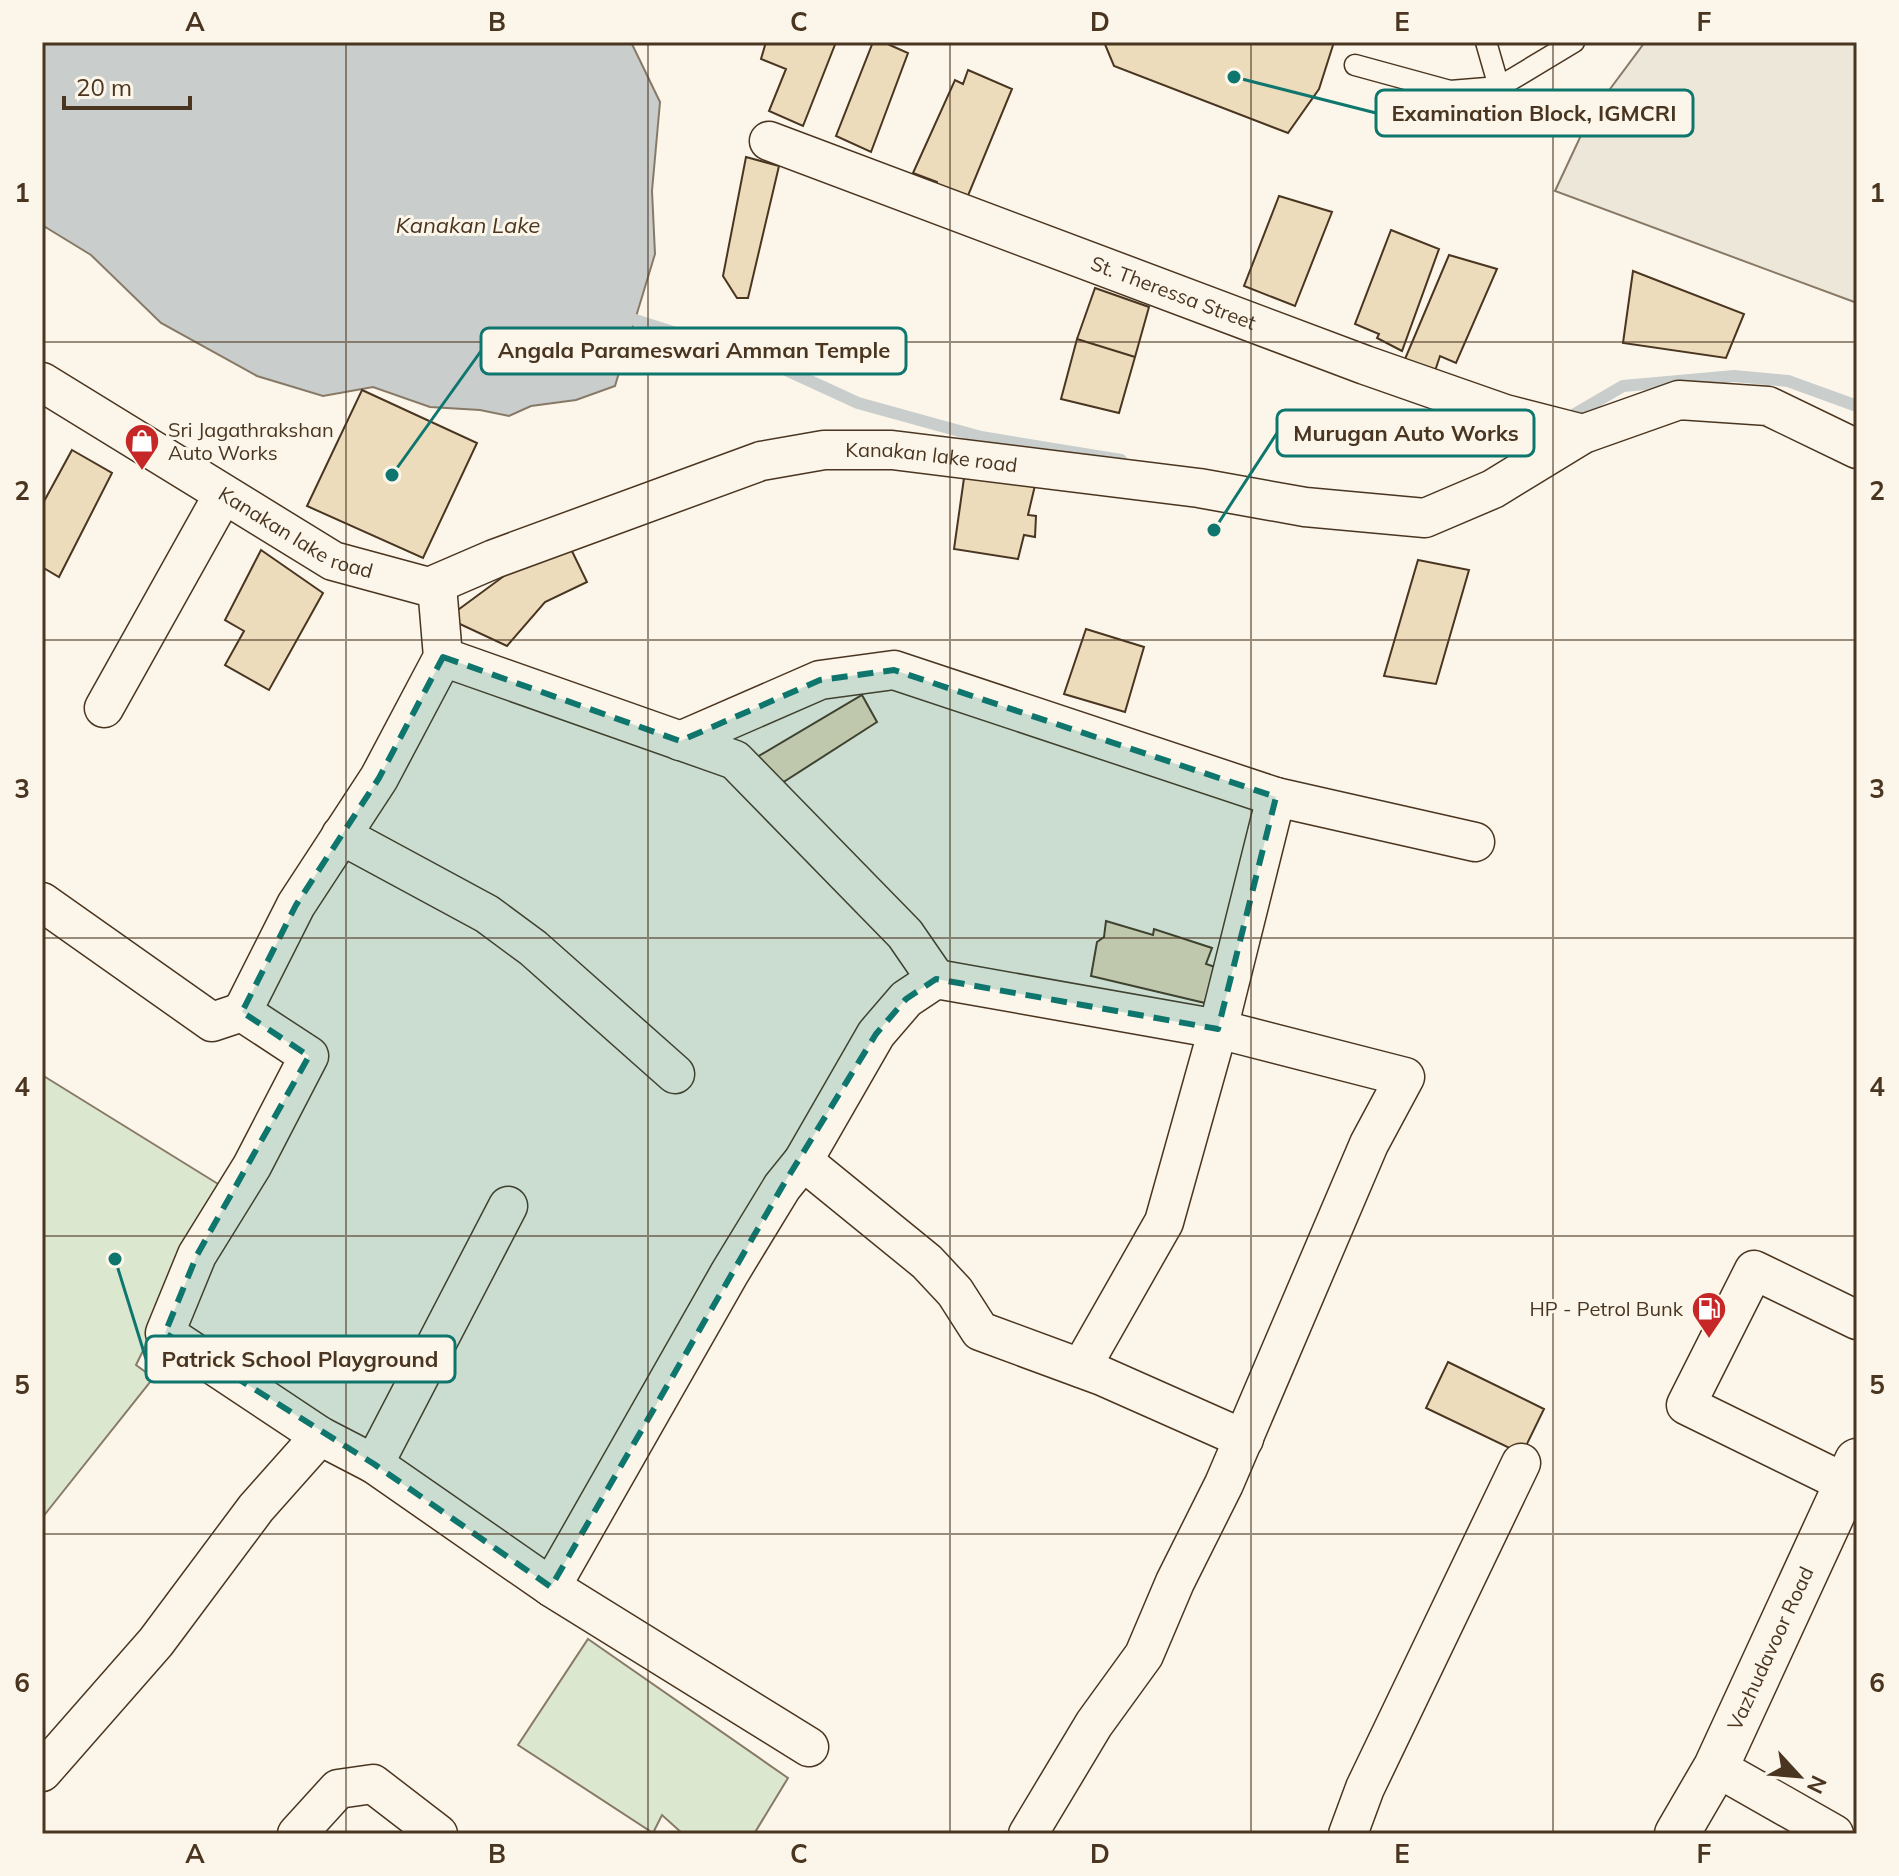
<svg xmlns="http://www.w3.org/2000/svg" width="1899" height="1876" font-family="Mulish,sans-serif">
	<rect width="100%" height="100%" fill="#fbf6e9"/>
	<path fill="#dce7d0" stroke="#887966" stroke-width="2" d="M42,1075L223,1187L136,1365L151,1376L150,1382L42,1518Z
		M588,1639L788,1778L754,1834H683L662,1815L653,1833L518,1745Z"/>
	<path fill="#ede7d9" stroke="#887966" stroke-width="2" d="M1645,42H1857V303L1555,191L1590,116Z"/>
	<path fill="#c9cecd" stroke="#887966" stroke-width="2" d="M42,42H631L660,102L652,191L655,254L615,386L576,400L531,406L509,416L480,410L430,407L373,387L323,396L257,376L161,323L91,255L42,225Z"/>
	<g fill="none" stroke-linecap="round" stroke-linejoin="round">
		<path stroke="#c9cecd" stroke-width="12" d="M635,320L773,364L858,403L981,437L1121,460
			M1563,421L1623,386L1734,376L1788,381L1857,406"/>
	</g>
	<path fill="#ecdcbc" stroke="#4a3520" stroke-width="2" d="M766,42H836L803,126L769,111L786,69L761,59Z
		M873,42H883L908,53L871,152L836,136Z
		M1104,42H1334L1319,89L1288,133L1114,66Z
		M968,70L1012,89L965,203L937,190V182L913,173L955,80L963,84Z
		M746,157L779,166L748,298H737L723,276Z
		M1279,196L1332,212L1295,306L1244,286Z
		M1391,230L1439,249L1402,351L1377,338L1379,334L1355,324Z
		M1449,255L1497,269L1456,363L1440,356L1435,371L1405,359Z
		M1633,271L1744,314L1726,358L1623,343Z
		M1095,288L1149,307L1135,357L1077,339Z
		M1077,339L1135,357L1119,413L1061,399Z
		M362,390L477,443L423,558L307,506Z
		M72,450L112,473L59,577L42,567V505Z
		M965,471L1036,481L1028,515L1036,516L1035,537L1024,535L1018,559L954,549Z
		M569,545L587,582L545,602L507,646L447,618L508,573Z
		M261,550L323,593L269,690L225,665L244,631L225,620Z
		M1418,560L1469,570L1436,684L1384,676Z
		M1086,629L1144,647L1125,712L1064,694Z
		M862,695L877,722L782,783L757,757Z
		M1106,921L1153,935L1154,929L1212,948L1206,964L1215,967L1205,1003L1091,976L1097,942L1104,937Z
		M1448,1362L1544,1409L1522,1454L1426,1408Z"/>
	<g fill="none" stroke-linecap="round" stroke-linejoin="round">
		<defs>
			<path id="lane" d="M1486,42L1499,87
				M1355,65L1450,91L1499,87L1574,42"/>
			<g id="street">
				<path id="s1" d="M769,141L1365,365L1505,414L1583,434"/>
				<path id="s2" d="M42,382L333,561L429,587L494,559L761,461L824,450H892L1199,488L1305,507L1425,518L1493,489L1583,434L1679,400L1768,406L1857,449"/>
				<path d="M443,657L735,760L905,934L936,979"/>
				<path d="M104,708L223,495"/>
				<path d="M680,741L820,680L894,670L1276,797"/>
				<path d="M341,835L487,914L533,948L675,1074"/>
				<path d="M42,902L212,1022L242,1012L309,1056L252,1166L197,1255L165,1333L320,1436L374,1464L551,1587L809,1747"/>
				<path d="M242,1012L296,905L379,778L443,657L437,586"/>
				<path d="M803,1161L927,1262L955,1292L980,1331L1102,1376L1244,1439"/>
				<path d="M1081,1368L1164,1222L1218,1029L1276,797L1475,842"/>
				<path d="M374,1464L508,1206"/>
				<path d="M1845,1483L1686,1405L1754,1270L1857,1320"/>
				<path d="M551,1587L729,1274L782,1187L803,1161L876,1034L906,999L936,979L1218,1029L1405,1077L1369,1144L1224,1484L1175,1582L1144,1655L1094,1724L1028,1834"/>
				<path d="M1716,1767L1834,1834"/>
				<path d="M42,1772L156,1642L256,1508L320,1436"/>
				<path d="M297,1834L338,1789L373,1784L438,1834"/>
				<path d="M1348,1834L1365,1788L1521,1463"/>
			</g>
			<g id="primary">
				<path id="s3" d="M1677,1834L1716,1767L1857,1461"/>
			</g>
		</defs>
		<use href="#lane" stroke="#4a3520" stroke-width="23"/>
		<use href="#street" stroke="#4a3520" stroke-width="41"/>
		<use href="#primary" stroke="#4a3520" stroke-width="47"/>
		<use href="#lane" stroke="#fbf6e9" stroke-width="20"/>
		<use href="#street" stroke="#fbf6e9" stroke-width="38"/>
		<use href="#primary" stroke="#fbf6e9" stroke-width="44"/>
	</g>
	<path fill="#0f766e" fill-opacity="0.2" stroke="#0f766e" stroke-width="6" stroke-dasharray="16 10" stroke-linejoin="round" d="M443,657L680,741L820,680L894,670L1276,797L1218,1029L936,979L906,999L876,1034L782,1187L551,1587L374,1464L165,1333L197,1255L309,1056L242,1012L296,905L379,778Z"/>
	<path fill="none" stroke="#4a3520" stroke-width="2" stroke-opacity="0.55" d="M346,42V1834M648,42V1834M950,42V1834M1251,42V1834M1553,42V1834M42,342H1857M42,640H1857M42,938H1857M42,1236H1857M42,1534H1857"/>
	<defs>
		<symbol id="shop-pin" viewBox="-11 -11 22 30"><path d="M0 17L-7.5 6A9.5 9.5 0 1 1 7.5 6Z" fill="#c62828" stroke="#fbf6e9"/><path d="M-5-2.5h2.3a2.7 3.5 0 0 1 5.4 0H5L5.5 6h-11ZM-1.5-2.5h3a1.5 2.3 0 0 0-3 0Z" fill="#fff"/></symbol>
		<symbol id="fuel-pin" viewBox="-11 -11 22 30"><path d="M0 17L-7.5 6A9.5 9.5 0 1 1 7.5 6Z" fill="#c62828" stroke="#fbf6e9"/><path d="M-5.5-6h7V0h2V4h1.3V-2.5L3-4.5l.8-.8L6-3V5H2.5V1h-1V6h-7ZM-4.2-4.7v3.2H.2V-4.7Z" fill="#fff"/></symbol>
	</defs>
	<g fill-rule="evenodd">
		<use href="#shop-pin" x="122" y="421" width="40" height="54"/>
		<use href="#fuel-pin" x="1689" y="1289" width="40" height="54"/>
	</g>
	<g text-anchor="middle" stroke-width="6" stroke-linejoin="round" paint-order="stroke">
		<g font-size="20" fill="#4a3520" stroke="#fbf6e9">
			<text dy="7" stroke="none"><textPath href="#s1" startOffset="432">St. Theressa Street</textPath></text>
			<text dy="7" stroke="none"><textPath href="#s2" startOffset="968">Kanakan lake road</textPath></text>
			<text dy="7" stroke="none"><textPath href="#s2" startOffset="296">Kanakan lake road</textPath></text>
			<text dy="7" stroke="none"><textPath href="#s3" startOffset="208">Vazhudavoor Road</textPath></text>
		</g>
		<g font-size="20" fill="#4a3520" stroke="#fbf6e9" text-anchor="start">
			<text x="168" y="437">Sri Jagathrakshan<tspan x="168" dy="23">Auto Works</tspan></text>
			<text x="1683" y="1316" text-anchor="end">HP - Petrol Bunk</text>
		</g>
		<g font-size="22" font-style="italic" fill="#4a3520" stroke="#fbf6e9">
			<text x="468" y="233">Kanakan Lake</text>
		</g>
	</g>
	<path fill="none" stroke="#0f766e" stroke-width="3" d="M1234 77L1376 113M392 475L481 351M1214 530L1277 433M115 1259L146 1359"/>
	<g fill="#0f766e" stroke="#fbf6e9" stroke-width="3">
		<circle cx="1234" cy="77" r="8"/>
		<circle cx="392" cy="475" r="8"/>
		<circle cx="1214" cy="530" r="8"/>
		<circle cx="115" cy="1259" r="8"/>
	</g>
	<g fill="#fbf6e9" stroke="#0f766e" stroke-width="3">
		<rect x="1376" y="90" width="317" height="46" rx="8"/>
		<rect x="481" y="328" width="425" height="46" rx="8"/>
		<rect x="1277" y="410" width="257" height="46" rx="8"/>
		<rect x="146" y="1336" width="309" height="46" rx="8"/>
	</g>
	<g font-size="22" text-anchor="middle" font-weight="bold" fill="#4a3520">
		<text x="1534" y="121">Examination Block, IGMCRI</text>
		<text x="694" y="358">Angala Parameswari Amman Temple</text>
		<text x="1406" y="441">Murugan Auto Works</text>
		<text x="300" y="1367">Patrick School Playground</text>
	</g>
	<rect width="1899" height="1876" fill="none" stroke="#fbf6e9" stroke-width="88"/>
	<g transform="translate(1799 1776) rotate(116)" stroke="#fbf6e9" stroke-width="6" paint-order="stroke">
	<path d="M0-6L14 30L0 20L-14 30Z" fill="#4a3520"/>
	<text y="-12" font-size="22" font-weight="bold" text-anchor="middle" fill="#4a3520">N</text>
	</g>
	<path d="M64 96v12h126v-12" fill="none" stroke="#4a3520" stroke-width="4"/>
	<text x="76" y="96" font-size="24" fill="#4a3520" stroke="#fbf6e9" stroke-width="6" paint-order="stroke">20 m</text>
	<rect x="44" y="44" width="1811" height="1788" fill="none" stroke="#4a3520" stroke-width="3"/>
	<g font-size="26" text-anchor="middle" font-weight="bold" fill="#4a3520">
		<text x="195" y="31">A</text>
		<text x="497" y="31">B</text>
		<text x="799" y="31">C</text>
		<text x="1100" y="31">D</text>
		<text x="1402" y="31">E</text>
		<text x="1704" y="31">F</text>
		<text x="22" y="202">1</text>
		<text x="1877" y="202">1</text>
		<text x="22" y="500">2</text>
		<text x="1877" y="500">2</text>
		<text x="22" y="798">3</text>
		<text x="1877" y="798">3</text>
		<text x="22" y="1096">4</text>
		<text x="1877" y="1096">4</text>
		<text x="22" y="1394">5</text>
		<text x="1877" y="1394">5</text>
		<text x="22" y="1692">6</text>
		<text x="1877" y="1692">6</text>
		<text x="195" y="1863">A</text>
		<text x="497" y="1863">B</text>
		<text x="799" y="1863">C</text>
		<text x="1100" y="1863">D</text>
		<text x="1402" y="1863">E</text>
		<text x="1704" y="1863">F</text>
	</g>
</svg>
